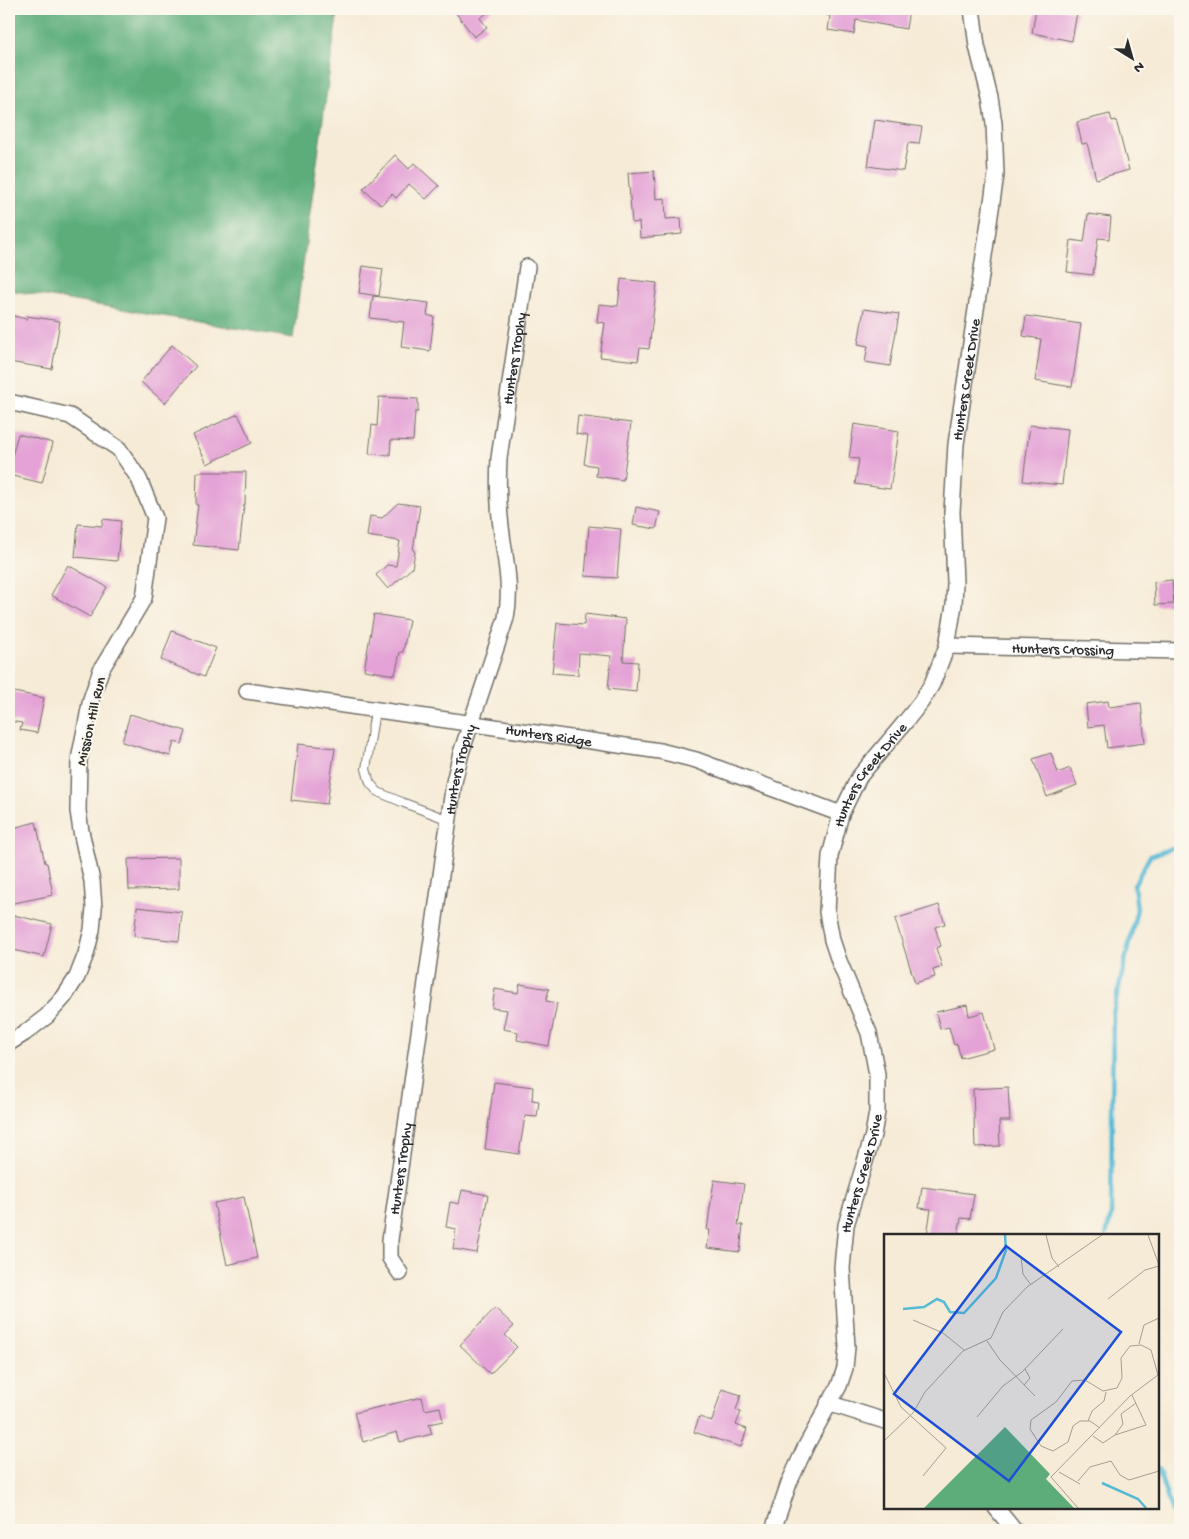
<svg xmlns="http://www.w3.org/2000/svg" width="1189" height="1539" font-family="'Gochi Hand',sans-serif">
	<rect width="100%" height="100%" fill="#fbf7ec"/>
	<filter id="ink" filterUnits="userSpaceOnUse"><feTurbulence type="fractalNoise" baseFrequency=".02" numOctaves="2"/><feDisplacementMap in="SourceGraphic" scale="10" xChannelSelector="R" yChannelSelector="G"/><feConvolveMatrix kernelMatrix="1 2 1 2 8 2 1 2 1" color-interpolation-filters="sRGB"/></filter>
	<filter id="wash" filterUnits="userSpaceOnUse"><feTurbulence type="fractalNoise" baseFrequency=".0096" numOctaves="4" result="noise"/><feDisplacementMap in="SourceGraphic" scale="20" xChannelSelector="R" yChannelSelector="G"/><feGaussianBlur stdDeviation="1.12" result="paint"/><feColorMatrix in="noise" values="0 0 0 0 0 0 0 0 0 0 0 0 0 0 0 0 0 1.4 0 .05"/><feComposite in="paint" operator="in"/></filter>
	<g filter="url(#wash)">
		<rect width="100%" height="100%" fill="#f6ebd7"/>
		<path fill="#5cad7a" stroke="#446c52" d="M9,9H338L293,338L9,290Z"/>
		<g fill="none" stroke-linecap="round" stroke-linejoin="round">
			<path stroke="#56bad5" stroke-width="4.5" d="M1106,1235L1111,1216L1113,1013L1137,909L1134,885L1150,856L1180,845
				M1158,1469L1172,1512L1180,1521"/>
		</g>
		<g id="blocks">
			<path fill="#e4a2d6" d="M453,9H493L480,18L487,27L474,37Z
				M827,9H909L906,29L856,20L854,34L828,30L830,16L826,15Z
				M1036,9H1061L1077,12L1072,41L1032,33Z
				M1110,114L1112,121L1116,120L1129,170L1096,179L1087,143L1082,144L1077,122Z
				M875,120L922,127L919,144L908,143L903,171L868,166Z
				M395,155L409,169L414,163L439,186L426,199L409,184L396,198L392,194L381,205L363,189Z
				M654,171L656,199L665,198L666,219L681,218L682,234L640,238L639,222L632,223L628,173Z
				M1088,214L1111,217L1109,239L1098,238L1093,275L1067,272L1071,240L1084,242Z
				M363,266L383,269L379,296L359,293Z
				M621,279L657,283L649,349L640,348L638,361L600,357L605,323L597,322L599,304L618,306Z
				M373,296L429,303L427,315L434,317L430,351L401,347L404,322L370,318Z
				M864,309L899,314L890,366L865,362L868,346L858,344Z
				M9,315L27,319V316L60,321L52,369L9,362Z
				M1026,316L1081,324L1072,387L1035,381L1041,339L1023,336Z
				M172,345L196,366L165,403L141,382Z
				M379,397L418,399V412H415L413,441L391,440L390,455L369,454L372,425L377,426Z
				M238,414L252,443L207,464L193,435Z
				M578,416L631,423L623,480L596,476L597,466L584,464L588,436L576,434Z
				M854,424L899,431L890,489L855,484L859,459L849,458Z
				M1030,425L1068,429L1062,485L1023,481Z
				M18,434L53,443L42,483L9,475V467Z
				M197,472H246L245,505H244L239,550L193,545L198,505H196Z
				M398,503L420,506L413,550L415,552L412,568L388,589L376,575L387,565L396,566L400,541L367,536L370,516L382,518Z
				M636,507L660,512L656,529L633,525Z
				M103,519L121,521L117,561L75,557L78,524L102,526Z
				M589,526L621,529L617,578L585,576Z
				M68,565L107,587L90,617L51,595Z
				M1172,580L1174,604L1155,605L1154,582Z
				M374,614L409,620L403,652H400L395,675L364,670Z
				M585,614L626,619L623,661L638,662L636,692L608,689L611,656L579,653L578,675L552,673L557,623L584,625Z
				M172,631L216,648L204,677L161,660Z
				M9,691L44,698L37,733L20,730L22,723L9,721Z
				M1108,701L1109,707L1141,703L1145,743L1107,748L1104,725L1088,727L1086,704Z
				M130,714L186,731L182,744L174,742L170,756L122,742Z
				M298,744L335,748L327,804L291,800Z
				M1051,753L1058,773L1070,768L1077,785L1047,797L1033,759Z
				M36,822L45,863H47L53,895L9,904V829Z
				M179,858V889L129,890L128,859Z
				M939,905L945,924L935,927L941,946L936,948L942,967L933,970L935,977L915,983L895,919Z
				M137,907L182,912L179,941L134,936Z
				M9,914L52,924L44,957L9,949Z
				M520,984L549,989L546,1001L557,1003L549,1046L517,1040L518,1032L503,1029L507,1010L492,1008L495,989L518,993Z
				M967,1005L969,1016L984,1012L994,1049L961,1058L957,1044L954,1045L949,1027L940,1029L936,1012Z
				M494,1082L533,1087L532,1100L539,1101L537,1117L525,1116L519,1154L485,1149Z
				M1008,1087L1010,1121H999L1000,1146L975,1147L973,1089Z
				M714,1180L744,1184L738,1225H743L740,1252L707,1248L710,1230H707Z
				M922,1187L974,1194L970,1219L961,1218L958,1235H927L931,1209L919,1208Z
				M462,1190L488,1195L477,1253L453,1249L456,1229L446,1227L450,1202L459,1204Z
				M244,1197L257,1258L227,1265L214,1203Z
				M495,1308L514,1326L505,1335L517,1347L490,1374L460,1345Z
				M722,1389L741,1395L736,1410L741,1412L736,1425L747,1429L741,1447L694,1432L699,1417L712,1421Z
				M422,1397L425,1410L440,1407L443,1421L429,1424L432,1434L400,1442L397,1432L363,1442L354,1413Z"/>
		</g>
	</g>
	<g filter="url(#ink)">
		<use href="#blocks" fill-opacity="0" stroke="#726e67" stroke-width="1"/>
		<g fill="none" stroke-linecap="round" stroke-linejoin="round">
			<defs>
				<path id="lane" d="M375,710L366,769L370,783L378,792L404,803L449,820"/>
				<g id="street">
					<path d="M9,402L70,416L119,449L139,479L155,518L144,598L101,670L91,699L79,760L78,811L81,831L92,881L94,908L92,930L86,954L77,977L64,997L47,1016L25,1033L9,1043"/>
					<path id="s1" d="M947,646L1180,651"/>
					<path id="s2" d="M247,691L660,751L696,760L841,814"/>
					<path id="s3" d="M400,1273L390,1258V1240L454,782L461,753L506,618C513,582 503,553 500,517C498,497 498,478 499,458L527,267"/>
					<path d="M828,1403L885,1421"/>
					<path d="M996,1508L1014,1530"/>
					<path id="s4" d="M773,1530L789,1483L806,1446L839,1386L845,1368L847,1347L842,1268L846,1225L873,1135L877,1112V1074L869,1033L839,961L832,940L827,912L830,856L841,814L859,777L906,721L921,702L932,684L947,646L954,605L955,582L952,512L956,444L996,175L994,123L990,98L977,46L972,9"/>
				</g>
			</defs>
			<use href="#lane" stroke="#726e67" stroke-width="10"/>
			<use href="#street" stroke="#726e67" stroke-width="18"/>
			<use href="#lane" stroke="#fff" stroke-width="8"/>
			<use href="#street" stroke="#fff" stroke-width="15"/>
		</g>
	</g>
	<g text-anchor="middle" stroke-width="4" stroke-linejoin="round" paint-order="stroke">
		<g font-size="15" fill="#2b2b2b" stroke="#fbf7ec">
			<text dy="5" stroke="none"><textPath href="#s3" startOffset="932">Hunters Trophy</textPath></text>
			<text dy="5" stroke="none"><textPath href="#s4" startOffset="1215">Hunters Creek Drive</textPath></text>
			<text dy="5" stroke="none"><textPath href="#s1" startOffset="116">Hunters Crossing</textPath></text>
			<text transform="translate(90 721) rotate(-77)" y="5">Mission Hill Run</text>
			<text dy="5" stroke="none"><textPath href="#s2" startOffset="305">Hunters Ridge</textPath></text>
			<text dy="5" stroke="none"><textPath href="#s3" startOffset="512">Hunters Trophy</textPath></text>
			<text dy="5" stroke="none"><textPath href="#s4" startOffset="795">Hunters Creek Drive</textPath></text>
			<text dy="5" stroke="none"><textPath href="#s3" startOffset="108">Hunters Trophy</textPath></text>
			<text dy="5" stroke="none"><textPath href="#s4" startOffset="375">Hunters Creek Drive</textPath></text>
		</g>
	</g>
	<g transform="translate(884 1234)">
		<rect width="275" height="275" fill="#f6ebd7"/>
		<path d="M121,193L166,240L162,245L190,274H40Z" fill="#5cad7a"/>
		<path fill="none" stroke="#56bad5" stroke-width="2.5" d="M19,75L40,73L53,65L60,68L66,78L80,79L112,44L122,16L121,1M218,249L254,265L262,274"/>
		<path fill="none" stroke="#a59e92" stroke-width="1" d="M162,1L168,24L175,33M264,1L275,31M137,23L139,40L147,51M224,65L261,36L275,32M29,86L59,99L80,116M103,107L116,126L151,162M255,110L260,91L275,84M0,139L17,173L62,214L39,242M140,151L146,144L141,135M248,161L262,191L231,201L239,190L237,180L252,169M93,183L119,152L138,138L179,95M204,187L208,177L220,167L222,158M216,194L206,187H196L189,192L184,208L169,217L157,212L146,195L147,186L172,168L188,147L201,146L219,157L233,154L238,144L237,124L246,112L257,111L267,116L274,141M209,202L219,209L231,201M0,207L29,179L41,158L79,117L107,104L119,78L143,53L218,1M175,238L196,250M194,247L206,233L227,227L236,241L245,246L275,237M194,274L167,243L246,162L274,141"/>
		<path fill="#1d4ed8" fill-opacity="0.15" stroke="#1d4ed8" stroke-width="2.5" d="M122,12L237,98L125,247L10,160Z"/>
		<rect width="275" height="275" fill="none" stroke="#2b2b2b" stroke-width="2.5"/>
	</g>
	<rect width="1189" height="1539" fill="none" stroke="#fbf7ec" stroke-width="30"/>
	<g transform="translate(1132 58) rotate(143)" stroke="#fbf7ec" stroke-width="4" paint-order="stroke">
	<path d="M0-4L9 19L0 12L-9 19Z" fill="#2b2b2b"/>
	<text y="-8" font-size="14" font-weight="bold" text-anchor="middle" fill="#2b2b2b">N</text>
	</g>
</svg>
